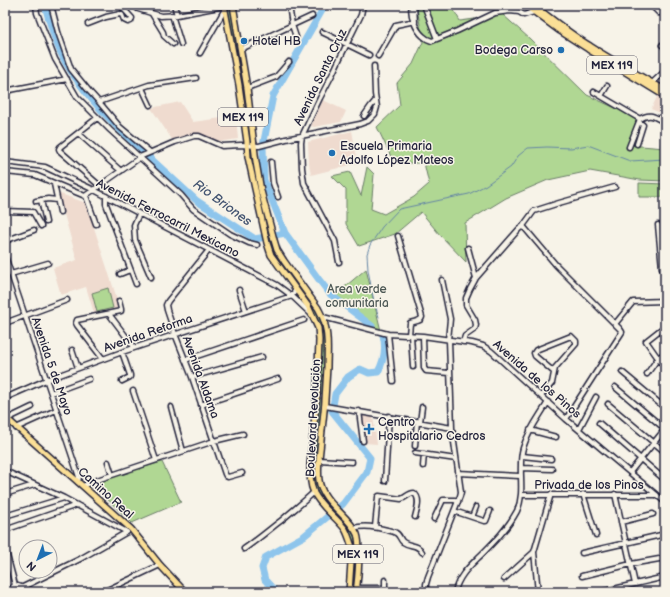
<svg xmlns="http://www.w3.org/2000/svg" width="670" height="597" font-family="'Balsamiq Sans',sans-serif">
	<rect width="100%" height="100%" fill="#f7f3e8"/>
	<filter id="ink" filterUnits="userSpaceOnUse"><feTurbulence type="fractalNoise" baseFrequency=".025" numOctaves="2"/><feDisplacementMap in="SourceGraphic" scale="8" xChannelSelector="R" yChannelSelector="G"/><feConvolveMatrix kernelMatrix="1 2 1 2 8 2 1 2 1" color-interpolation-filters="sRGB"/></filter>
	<g filter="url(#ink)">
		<path fill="#efdbcf" d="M658,95L665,98V115L651,109Z
			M323,100L346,111L341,122L314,127L311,126Z
			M180,102L193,122L236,116L238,139L217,142L197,133L186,135L173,141L151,108Z
			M352,131L358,163L311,175L309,164L308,142Z
			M58,193L86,203L120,308L94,313L86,287L61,295L53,268L77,260Z
			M360,413L373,416L377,444L365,443Z"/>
		<path fill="#b0d793" stroke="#697c67" d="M226,5H230L241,64L236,61Z
			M419,5H451L460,21L482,18L502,14L530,39L587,95L637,118L629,145L665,148V181L640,180L590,171L548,180L506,198L465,223L466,262L440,235L421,212L395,234L359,246L346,224V190L332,176L350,172L361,196L367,167L374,174L371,209L384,214L414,197L429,184L424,163H394L377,127L400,105L397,83L413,64L423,42L417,8Z
			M639,183L665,184V197H639Z
			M265,207L275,246L309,298L321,319L326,341L324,394L318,393L321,341L315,319L272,255L259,209Z
			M366,269L381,331L378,330L334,296Z
			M108,288L113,308L97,312L92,293Z
			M319,398H324L320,487L346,521L355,537L357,545L355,592H350L353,546L348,529L320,497L314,486L313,464Z
			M162,462L181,502L132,523L93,485V482Z"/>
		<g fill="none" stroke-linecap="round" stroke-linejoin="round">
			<path stroke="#6384a5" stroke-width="1" d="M379,317L374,302L368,270L367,254L370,245L382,227L399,209L450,198L469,194L486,185L511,167L518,156L528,148L547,147L571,148L588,145L630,161L665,159"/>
			<path stroke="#8ec5ec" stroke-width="7" d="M45,5C50,25 56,45 66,63C86,97 114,125 143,151
				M149,157L197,201L255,239L285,233L320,281L331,295L372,326
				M285,233L264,180L263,146L273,96L324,7V5
				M276,592L265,580L262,568L266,557L304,536L343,504L367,472L370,458L332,411L335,394L348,377L360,369L369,373L378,372C384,361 386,347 383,335"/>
			<defs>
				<path id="minor" d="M36,5L37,13L55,59L77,97L110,130L181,195L193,209L230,234L249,243L257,245
					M51,5L58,32L71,69L89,91L99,102L120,127L150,152
					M134,5L138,9L161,16L177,15L224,6
					M174,5L177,15
					M289,5L292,25L296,37
					M412,5C409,14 416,30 423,36C425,38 428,40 432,41L457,31L495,13L510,11L519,12L524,15L534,12L541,5
					M414,5L415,23
					M424,5L437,39
					M651,5L659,13L665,7
					M152,14L163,32L164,36L173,44
					M172,15L181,44
					M88,24L106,17L120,14L122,15L124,20L128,22L131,21L132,18L122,7V5
					M322,32L369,55
					M662,45L665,47
					M241,49L312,16
					M200,53L225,9
					M378,56L396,25L415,21
					M650,85L665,71
					M142,88L150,105
					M247,88L276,77L289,62
					M5,91L67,79
					M594,92L640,119
					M601,96L607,86
					M99,102L149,85L196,78
					M364,116L371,106L376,100
					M97,118L60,147L59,149L60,151L100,186
					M78,133L121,171
					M637,144L643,125L639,122
					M664,145L665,143
					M629,147L640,119C651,112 655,118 665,122
					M5,162L45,167L94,190L277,285L292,296L311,314
					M271,162L273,183L278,197
					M5,172L35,175L85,196L142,156L175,142L194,136H199L222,146L241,145L259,146L286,139L360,124L368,121L375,114L377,107L375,94L374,66
					M54,184L60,212
					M86,196L96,224
					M106,196V204L136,284
					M41,200L46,222
					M36,201L48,199L57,200
					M5,211L33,212L41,226
					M139,214L134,225L135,240L151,277
					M658,225L662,268L663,270L665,271
					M523,226L556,265L620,329L622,332L566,419
					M398,236L422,317C421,322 414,321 410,323L409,335
					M5,241L34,230
					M468,248L476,278
					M209,250L168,301L166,305L167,310L175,334L192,377L225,474L226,476L228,477L242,473
					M5,256L79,477L78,482
					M339,262L335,241L304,183L302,168L301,143L302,136L320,98L333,73L340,58L361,15L363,5
					M11,274L48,263
					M120,274L130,270
					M442,280L450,319L448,340
					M239,290L246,311
					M109,314L134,347
					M323,317L388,334L423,336L472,343L483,346L491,351L566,419L665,502
					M5,323L67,300
					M615,324L633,302L664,301
					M665,326L646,341L665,368
					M388,334L393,381
					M411,335L413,367
					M423,336L424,368L426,371L449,373
					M463,342L465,336L475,329L476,325L475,320L466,305V298L470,289L476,278L519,229L523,226L534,211L559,203L615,187
					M72,350L78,368
					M103,359L77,325L76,323L77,320L121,311V309L119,301
					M185,360L304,320
					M622,372L665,408
					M647,374L658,358L665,353
					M192,377L262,357
					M122,381L130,377V375L122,352
					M615,387L665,429
					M133,391L156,460
					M51,393L89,379
					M541,396L552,383L555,368L576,344V341L571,336L536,350L534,353L535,356L554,372
					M5,398L46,380L122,352L292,296L296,289
					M608,404L665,452
					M201,405L278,379
					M325,406L452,428
					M171,407L183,451
					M359,411L363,441
					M7,419L32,407
					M420,422L422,407
					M599,423L665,480
					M16,428L56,410
					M579,429L596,397
					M530,430L556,437
					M415,446L417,421
					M415,453L456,459
					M522,456L551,459
					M319,460L352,462
					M108,462L112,475
					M423,466L424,454
					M521,468L552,469
					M5,471L64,498L127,532
					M630,472L665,429
					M458,473L520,476
					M385,481L389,416
					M83,486L91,482L214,441L243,434
					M5,494L34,485
					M583,494L596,535
					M615,494L635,584
					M521,495H656
					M454,511L484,521H486L490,511
					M5,516L64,498
					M472,517L476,507
					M434,519L443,500H455L458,502
					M621,522L653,514
					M375,527L378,497L379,496L401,499C406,498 408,493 414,493C421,498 417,510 415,517
					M353,528C365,525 375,527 387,530C390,531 393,531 396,533C400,535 400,540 403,542C410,547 418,544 422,552
					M5,530L77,505
					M5,548L15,585
					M244,549C257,540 270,529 283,519C293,510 304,502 314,492
					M582,553L661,535
					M582,576L631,564L665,558
					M504,579L534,552
					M15,585L36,592
					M23,587L80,559L127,532
					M357,588H383L385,586V580
					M8,592L15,585
					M103,592L160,565
					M426,592V584L428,577L460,496L461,492L452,428L449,340
					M455,592C458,576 470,566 481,555C494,542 508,528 517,511C526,491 517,468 523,448C528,431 539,417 548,402
					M538,592L534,552L551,494
					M601,592L665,577"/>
				<path id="major" d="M224,5L239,85L247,142L248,157L267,243L271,255L308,306L318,328L319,340L317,394L310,465C310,475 310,484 314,493C321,507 335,516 345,529C348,534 350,541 352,547L349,592
					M233,5L247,88L256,162L261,191L274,240L277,250L284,261L318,308C321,314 324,319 325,325C329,339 327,353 327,367C326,392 324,416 321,440C320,453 317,467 319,480C322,503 348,514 357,534C361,545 358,579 356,592
					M525,5L560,31L588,49L665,96
					M533,5C552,19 570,34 590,46C615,62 640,76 665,90
					M5,417L131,529L160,565L185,592"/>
			</defs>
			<use href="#minor" stroke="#22223b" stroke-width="7"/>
			<use href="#major" stroke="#22223b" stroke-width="8"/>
			<use href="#minor" stroke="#f7f3e8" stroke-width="4"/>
			<use href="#major" stroke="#fbdf96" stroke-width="5"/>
		</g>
	</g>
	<g fill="#1f6fb2" stroke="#f7f3e8" stroke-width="1.5">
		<circle cx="244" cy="41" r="4"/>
		<circle cx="561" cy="50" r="4"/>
		<circle cx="332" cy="153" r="4"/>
		<path d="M367 423h4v4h4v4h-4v4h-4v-4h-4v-4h4z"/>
	</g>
	<g text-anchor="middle" stroke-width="3" stroke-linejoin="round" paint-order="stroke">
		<g fill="#f7f3e8" stroke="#62616f" stroke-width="1">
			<rect x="587" y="56" width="50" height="18" rx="3"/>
			<rect x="218" y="108" width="50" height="18" rx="3"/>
			<rect x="333" y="545" width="50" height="18" rx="3"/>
		</g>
		<g font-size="11" font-weight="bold" fill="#22223b">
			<text x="612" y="69">MEX 119</text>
			<text x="243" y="121">MEX 119</text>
			<text x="358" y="558">MEX 119</text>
		</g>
		<g font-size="12" fill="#22223b" stroke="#f7f3e8" text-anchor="start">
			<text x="252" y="45">Hotel HB</text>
			<text x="553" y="54" text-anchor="end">Bodega Carso</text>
			<text x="340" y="150">Escuela Primaria<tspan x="340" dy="14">Adolfo López Mateos</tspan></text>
			<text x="378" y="426">Centro<tspan x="378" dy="14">Hospitalario Cedros</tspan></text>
		</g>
		<g font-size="12" fill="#22223b" stroke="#f7f3e8">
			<text transform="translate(320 77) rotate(-64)" y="4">Avenida Santa Cruz</text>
			<text transform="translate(168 218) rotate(27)" y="4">Avenida Ferrocarril Mexicano</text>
			<text transform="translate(148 333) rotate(-19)" y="4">Avenida Reforma</text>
			<text transform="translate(52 366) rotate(71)" y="4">Avenida 5 de Mayo</text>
			<text transform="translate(201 377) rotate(70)" y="4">Avenida Aldama</text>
			<text transform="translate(537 379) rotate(41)" y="4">Avenida de los Pinos</text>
			<text transform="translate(313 418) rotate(-87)" y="4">Boulevard Revolución</text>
			<text x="589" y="489">Privada de los Pinos</text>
			<text transform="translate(106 493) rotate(42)" y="4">Camino Real</text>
		</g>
		<g font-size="12" fill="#4d5855" stroke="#f7f3e8">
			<text x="357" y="293">Area verde<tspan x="357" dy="14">comunitaria</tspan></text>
		</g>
		<g font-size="13" font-style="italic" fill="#425370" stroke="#f7f3e8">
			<text transform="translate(223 202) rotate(36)" y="5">Rio Briones</text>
		</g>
	</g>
	<rect width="670" height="597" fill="none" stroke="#f7f3e8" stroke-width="20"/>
	<rect x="10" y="10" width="650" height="577" fill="none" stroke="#22223b" stroke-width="1.5" filter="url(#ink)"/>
	<g transform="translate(38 559) rotate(222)"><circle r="19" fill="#f7f3e8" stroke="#a29fa3"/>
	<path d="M0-3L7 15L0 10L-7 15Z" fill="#1f6fb2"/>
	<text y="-6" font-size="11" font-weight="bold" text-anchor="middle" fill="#22223b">N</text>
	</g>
</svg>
